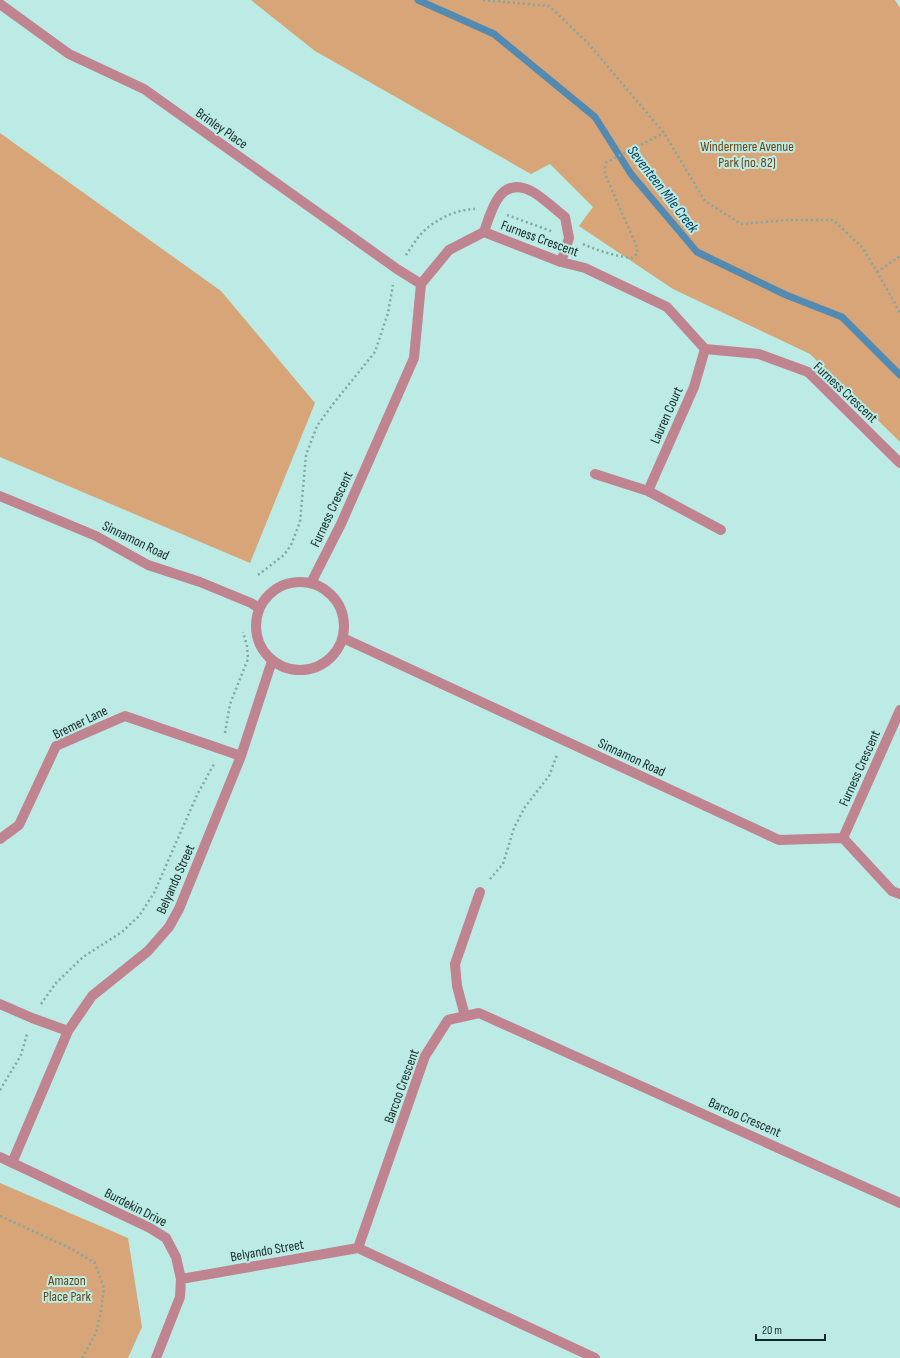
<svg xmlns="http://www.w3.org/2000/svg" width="900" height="1358" font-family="'Sofia Sans Condensed',sans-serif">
	<rect width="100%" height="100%" fill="#bbebe4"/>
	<path fill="#d7a577" d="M251,0H895L900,8V442L810,354L673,289L579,226L593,207L550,164L531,174L315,51Z
		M0,133L221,291L315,403L250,563L0,457Z
		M0,1183L128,1238L142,1327L128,1358H0Z"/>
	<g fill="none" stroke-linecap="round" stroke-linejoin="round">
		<path stroke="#538ab1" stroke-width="7" d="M418,0L494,34L595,117L631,174L697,252L786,295L842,317L900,375"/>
		<path stroke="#81a7a2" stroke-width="2.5" stroke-dasharray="2 3" stroke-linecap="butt" d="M483,0L549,6L587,42L664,133L705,201L741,224L787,220H833L863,248L895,303L900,314
			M507,215L551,231
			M583,244C599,251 615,256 632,258L637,254V247L605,174V166L607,162L664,133
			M406,255C411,248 416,239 422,233C434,220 457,209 475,209
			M877,272L900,256
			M258,575L284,555L291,545L300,522L306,455L317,426L333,404L375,352L388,313L393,285
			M225,733L230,704L248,659L247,646L243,632
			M490,879L503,864L514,828L525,807L549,776L557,755
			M41,1004L56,983L83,957L122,932L139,916L154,893L197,795L214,764
			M0,1090L21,1055L27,1034
			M0,1216L72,1249L95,1263L104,1288L101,1311L96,1333L82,1358"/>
		<path stroke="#c08491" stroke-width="10" d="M484,232C491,211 500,175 531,191C540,195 557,211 565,217L569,238L561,262
			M465,1016L457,986L455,964L480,892"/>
		<path stroke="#c08491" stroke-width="10" d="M0,4L69,54L144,89L397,269L421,284
			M595,474L648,491L721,530
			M648,491L694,387L705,349
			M0,496L96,536L148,565L200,582L251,603L259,608
			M256 626a44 44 0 1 1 88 0a44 44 0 1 1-88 0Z
			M311,583L341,524L414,358L421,284L449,250L484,232L561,262L585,268L667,307L705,349L759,354L808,372L900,463
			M343,638L779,840L843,838L892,891L900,894
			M843,838L900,710
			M0,839L19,825L56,746L125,716L241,756
			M0,1004L32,1018L68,1031
			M0,1157L150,1228L166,1238L176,1257L181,1279L180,1297L156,1358
			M12,1163L68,1031L92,996L148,951L169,927L179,909L241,756L272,661
			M181,1279L358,1248
			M595,1358L358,1248L425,1056L448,1020L479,1013L900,1203"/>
	</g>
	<g text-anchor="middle" stroke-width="4" stroke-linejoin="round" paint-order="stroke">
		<g font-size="14" fill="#162927" stroke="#bbebe4">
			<text transform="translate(222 128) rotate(35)" y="5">Brinley Place</text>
			<text transform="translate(540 238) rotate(20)" y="5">Furness Crescent</text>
			<text transform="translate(846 392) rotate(43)" y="5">Furness Crescent</text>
			<text transform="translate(666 415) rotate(-66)" y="5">Lauren Court</text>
			<text transform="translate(331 509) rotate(-65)" y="5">Furness Crescent</text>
			<text transform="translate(136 540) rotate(26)" y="5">Sinnamon Road</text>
			<text transform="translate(80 722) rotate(-26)" y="5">Bremer Lane</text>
			<text transform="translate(632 757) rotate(25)" y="5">Sinnamon Road</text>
			<text transform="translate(859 768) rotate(-66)" y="5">Furness Crescent</text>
			<text transform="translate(175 879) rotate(-66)" y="5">Belyando Street</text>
			<text transform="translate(401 1086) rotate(-70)" y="5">Barcoo Crescent</text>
			<text transform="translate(745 1117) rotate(24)" y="5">Barcoo Crescent</text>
			<text transform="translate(136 1207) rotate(27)" y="5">Burdekin Drive</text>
			<text transform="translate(267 1250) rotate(-10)" y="5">Belyando Street</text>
		</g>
		<g font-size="14" fill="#6d4314" stroke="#bbebe4">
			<text x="747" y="151">Windermere Avenue<tspan x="747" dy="16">Park (no. 82)</tspan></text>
			<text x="67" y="1285">Amazon<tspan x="67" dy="16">Place Park</tspan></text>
		</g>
		<g font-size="15" font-style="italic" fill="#00385c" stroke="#bbebe4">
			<text transform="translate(663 189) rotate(52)" y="5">Seventeen Mile Creek</text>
		</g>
	</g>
	<path d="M756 1334v6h69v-6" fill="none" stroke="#162927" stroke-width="2"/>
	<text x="762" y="1334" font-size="12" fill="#162927" stroke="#bbebe4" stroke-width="3" paint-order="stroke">20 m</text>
</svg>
